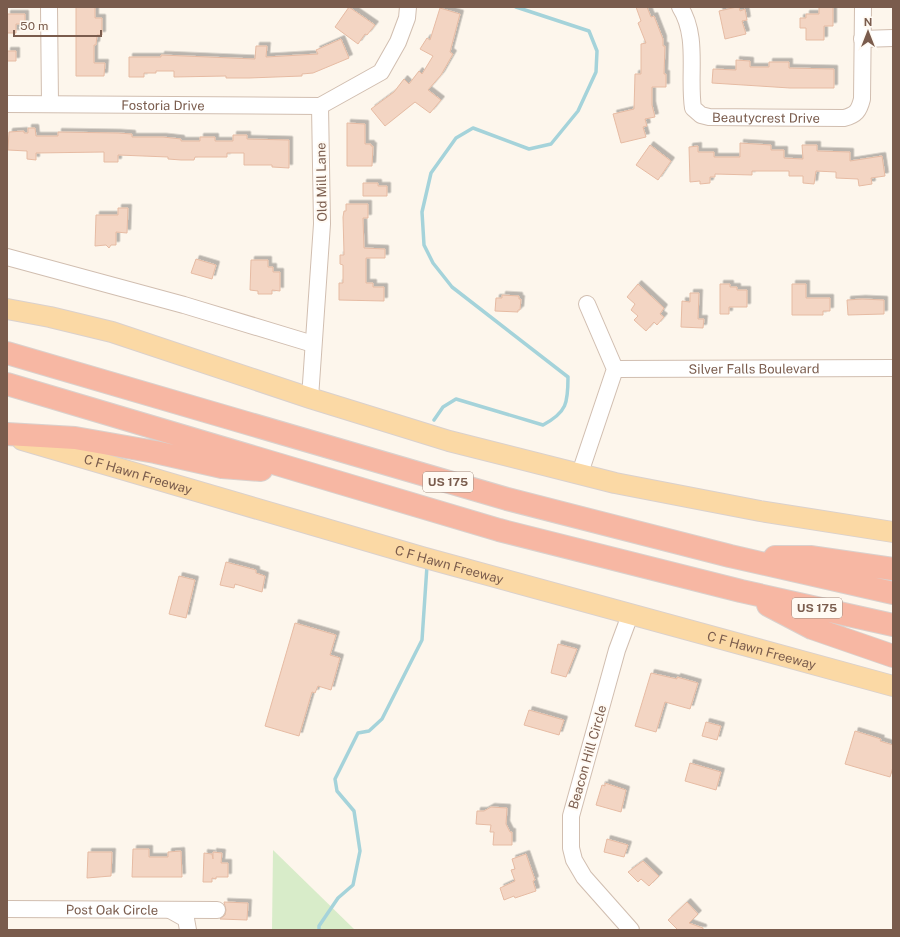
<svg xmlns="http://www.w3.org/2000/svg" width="900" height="937" font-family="'Public Sans',sans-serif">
	<defs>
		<filter id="shadow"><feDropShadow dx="3.5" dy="-3.5" stdDeviation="0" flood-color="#0004"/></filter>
	</defs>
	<rect width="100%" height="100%" fill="#fdf6ec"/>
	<path fill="#d8ecc9" d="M273,850L355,930H272Z"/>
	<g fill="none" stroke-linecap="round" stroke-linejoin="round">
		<path stroke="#a5d3da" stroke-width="3.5" d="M434,420L443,407L456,399L543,425C567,412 568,403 568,377L452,287L433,263L424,245L422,212L431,173L456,138L473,128L529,149L551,144L578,111L596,72L597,51L589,31L516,7
			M319,930V926L338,898L353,885L360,851L354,811L337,791L335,779L358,733L369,731L382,719L422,640L427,566"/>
	</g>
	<path fill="#f3d5c3" stroke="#e6bba3" filter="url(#shadow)" d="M76,7H95V18H102V35H97L96,45H94V63H105L104,76H76Z
		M349,7L375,25L367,35L365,34L358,44L335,27Z
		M636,7H647L651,17L654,16L663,39V46H665L664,74H666V87H652V105L655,117L645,119L647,126L643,127L646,137L621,143L613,114L634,109L635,74H641V44L646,43L638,23L641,21Z
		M737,7H739L740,11L745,9L747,20L742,21L746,34L725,39L719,11Z
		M819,7H833V26H824V40H806V28H800V18H806V14H819Z
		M440,8L460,14L450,52L453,54L441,75L428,90L441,100L430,113L415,102L385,126L371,109L394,92L404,79L409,84L419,71L422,74L433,56L420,49L427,38L430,40Z
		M7,14H25V24H16V33H7Z
		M341,39L349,58L313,73L302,74V76L249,78H226V76L174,77V71H156V73H144V77H129V57H161V55L255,59L256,46H267L266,57L318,54L316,50Z
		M7,51H16V61H7Z
		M736,60L750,61V67H769V62H789V68L834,69V88H790L712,83L713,69L736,70Z
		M347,123L365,124V144H371V146H373L372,166H347Z
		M28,128H35L36,136H58V132L118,133L132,134V137H163L181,139V141H200V137H215V141H233V135H247V139L289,140V168L272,167V165H244V153H227V157H195L194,160H181L168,159V157L118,155V162H104V152L36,153V160L27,159V151L8,150L9,132L24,131V133H28Z
		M740,143L771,145V150H784V158L803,159L802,145H817V151L850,152V161L882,156L885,176L871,178L872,184L859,186L858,179L836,178V172L816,171L814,184L803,183V176H789V171H752V175L715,174V177H710V183L700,184V181L690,182L689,147L698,146V152H714V157H740Z
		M650,145L671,161L658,180L636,165Z
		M363,183H378V186H387V196H363Z
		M346,204H368V218H363L364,248L385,249V258H366V283H373V287H384V301L339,300V283H343V265L340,264V255H344V253L343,217L344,211H346Z
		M118,208H128L127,233L116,232V245H111L109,248L106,245L95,246L96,215H118Z
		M196,259L216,265L212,279L191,273Z
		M251,260H268V267H273V272H280V291L272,290V294H258V291L250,290Z
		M638,284L664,308L660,314L664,317L657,325L654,322L646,331L634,320L638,316L631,310L635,304L627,297Z
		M720,284H730V287H737V290H747V307H729V314H720Z
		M792,284H806V298H830V311H823V315H792Z
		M690,293H699L698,319H704L703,328L681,327L682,301L690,302Z
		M502,295L519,296V299H521L520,310H518V312L495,311L496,298H502Z
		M862,299L884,300V314L848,315L847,300Z
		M226,562L256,570V573L265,576L262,592L235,584L234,588L220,585Z
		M179,576L195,580L186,618L169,614Z
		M295,623L336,635L330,655L340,658L331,690L318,686L315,693L312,692L299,736L265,726Z
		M558,644L577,649L566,677L551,673Z
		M651,673L677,679V677L698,683L690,709L665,702L656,732L635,726Z
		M529,710L564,720L559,735L524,725Z
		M706,722L721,726L717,740L702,736Z
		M855,731L881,739L880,741L893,745V767L890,777L845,764Z
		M690,763L721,772L716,790L685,781Z
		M605,783L626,790L621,812L596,805L602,785L605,786Z
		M491,807L507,808L506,824L510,832H512V845H493L494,832H490L491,825L476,824L477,811H484Z
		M607,839L628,845L624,857L604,852Z
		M133,849H149V857H168V852L181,851L182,877H132Z
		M88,852H112L111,876L87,878Z
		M213,852L222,853L221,863H228V877H216V879L212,878V882H203L204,853L212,854L213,859Z
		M526,854L535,880L533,881L536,891L515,898L514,896L504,900L500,888L515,881L511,870L515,869L512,859Z
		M643,861L659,876L649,886L641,879L638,882L628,872Z
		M224,902L248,903L247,920L220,919L225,915L226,910Z
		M687,902L698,914L689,923L703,928V930H678L668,920Z"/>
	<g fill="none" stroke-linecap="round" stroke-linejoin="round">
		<defs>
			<g id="minor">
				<path d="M49,7L50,104"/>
				<path id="s1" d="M680,7C699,37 688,75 693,108L701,115L709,117L844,118C856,115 859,111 862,99L863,7"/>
				<path d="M862,39L893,38"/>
				<path id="s2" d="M7,104L320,106L381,72L398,42L407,18L408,7"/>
				<path d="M7,257L184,305L313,344"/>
				<path id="s3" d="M615,369L893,368"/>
				<path d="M310,398L322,224L320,106"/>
				<path d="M580,473L615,369L587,304"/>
				<path d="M630,615L617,650L571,816V848L574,860L584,877L631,930"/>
				<path id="s4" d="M7,909L217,910"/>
				<path d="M170,910L186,919L188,930"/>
			</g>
			<g id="major">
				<path d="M7,309L50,317L112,332L310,398L449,441L615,483L760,511L893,532"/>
				<path id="s5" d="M22,440L422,557L893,686"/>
			</g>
			<path id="highway" d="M7,353L507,499L730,556L893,593
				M7,384L499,530L741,591L893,625
				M7,434L75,438L155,452L222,467L261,470
				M775,557H810L893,569
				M768,605L812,628L893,656"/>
		</defs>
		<use href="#minor" stroke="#d1beb0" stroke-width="18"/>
		<use href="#major" stroke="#dad1cd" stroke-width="22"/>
		<use href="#highway" stroke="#dad1cd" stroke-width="24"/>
		<use href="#minor" stroke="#fff" stroke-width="16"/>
		<use href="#major" stroke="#fbd9a5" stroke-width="20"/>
		<use href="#highway" stroke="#f7b7a3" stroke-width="22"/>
	</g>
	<g text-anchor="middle" stroke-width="4" stroke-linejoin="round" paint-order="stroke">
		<g fill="#fffaf3" stroke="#a28b7f" stroke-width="1">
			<rect x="423" y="472" width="50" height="20" rx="3"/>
			<rect x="792" y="598" width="50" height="20" rx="3"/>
		</g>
		<g font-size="12" font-weight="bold" fill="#7a5c4d">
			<text x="448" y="486">US 175</text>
			<text x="817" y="612">US 175</text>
		</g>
		<g font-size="13" fill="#7a5c4d" stroke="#fffaf3">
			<text dy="5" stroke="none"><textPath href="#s2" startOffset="156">Fostoria Drive</textPath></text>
			<text dy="5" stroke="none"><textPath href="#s1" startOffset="179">Beautycrest Drive</textPath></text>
			<text transform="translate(321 182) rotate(-91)" y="5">Old Mill Lane</text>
			<text dy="5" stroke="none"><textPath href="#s3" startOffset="139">Silver Falls Boulevard</textPath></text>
			<text dy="5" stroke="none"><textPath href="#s5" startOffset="121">C F Hawn Freeway</textPath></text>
			<text dy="5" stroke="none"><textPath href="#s5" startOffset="445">C F Hawn Freeway</textPath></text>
			<text dy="5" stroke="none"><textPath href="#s5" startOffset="769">C F Hawn Freeway</textPath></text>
			<text transform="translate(587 757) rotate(-74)" y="5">Beacon Hill Circle</text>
			<text dy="5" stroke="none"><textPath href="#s4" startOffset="105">Post Oak Circle</textPath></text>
		</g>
	</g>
	<rect width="900" height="937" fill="none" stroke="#7a5c4d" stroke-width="16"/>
	<g transform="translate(868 32)" stroke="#fffaf3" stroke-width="3" paint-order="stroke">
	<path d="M0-3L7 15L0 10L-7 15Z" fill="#7a5c4d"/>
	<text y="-6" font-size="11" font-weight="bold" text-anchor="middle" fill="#7a5c4d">N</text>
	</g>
	<path d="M14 30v6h87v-6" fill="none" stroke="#7a5c4d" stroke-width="2"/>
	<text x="20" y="30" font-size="12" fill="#7a5c4d" stroke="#fffaf3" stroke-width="3" paint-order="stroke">50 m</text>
</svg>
